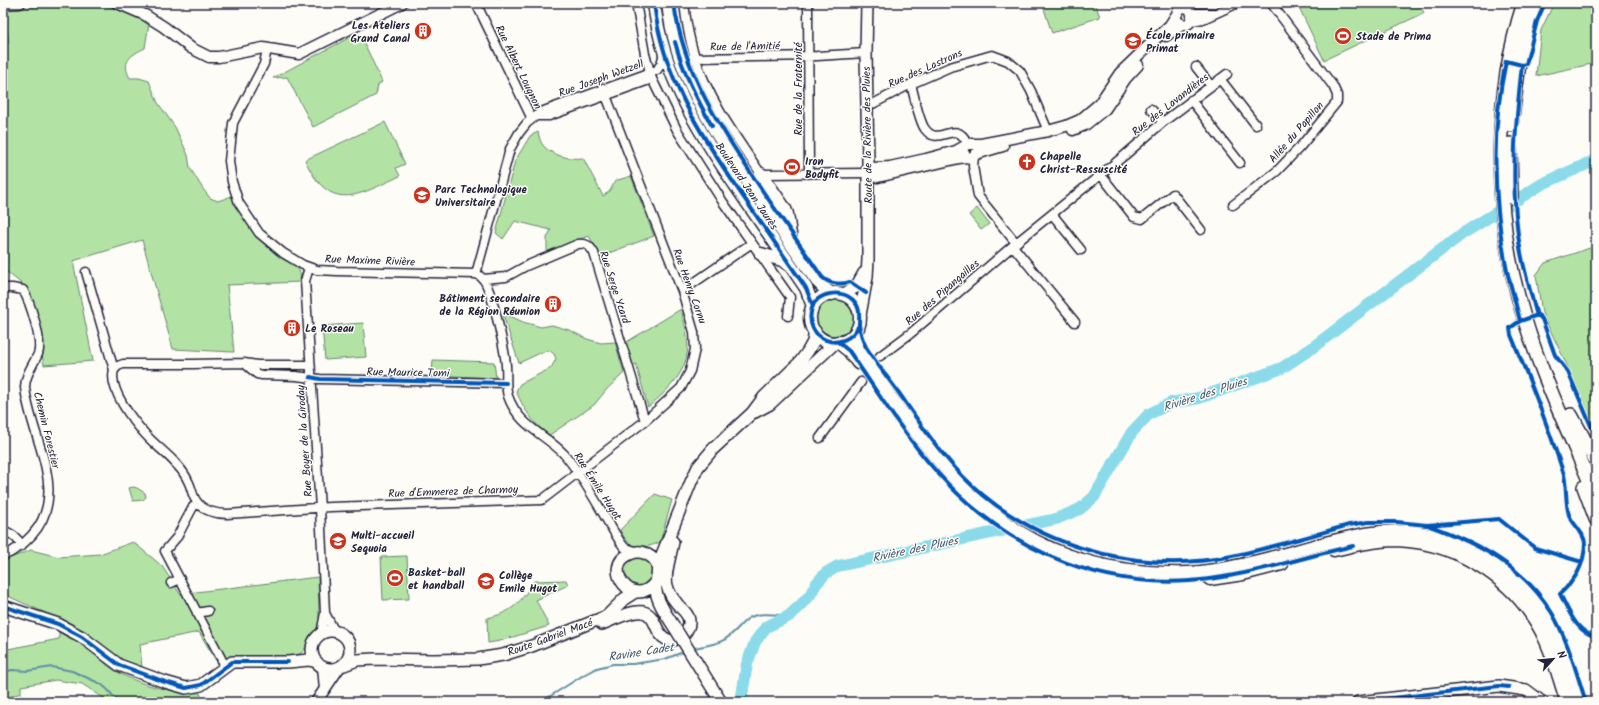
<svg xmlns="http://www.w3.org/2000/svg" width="1599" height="705" font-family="Kalam,sans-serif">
	<rect width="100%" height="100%" fill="#fdfcf7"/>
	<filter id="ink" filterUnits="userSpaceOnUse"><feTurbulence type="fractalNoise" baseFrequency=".025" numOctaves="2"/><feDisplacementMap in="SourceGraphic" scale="8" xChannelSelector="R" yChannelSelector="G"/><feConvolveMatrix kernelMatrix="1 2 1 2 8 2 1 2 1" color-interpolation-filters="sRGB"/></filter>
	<g filter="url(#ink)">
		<path fill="#b2e3a4" stroke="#6a8270" d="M1042,3H1095L1100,17L1052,33Z
			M1297,3H1419L1424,13L1324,60Z
			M1554,3H1596V63L1536,76L1541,30Z
			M58,5L107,6L127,11L149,23L145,48C130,55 121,62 130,78H139L149,81L158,103L175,127L188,155L190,168L203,189L210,198L218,201L232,196C245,223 255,237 278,256C284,261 292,262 297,267C300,271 301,277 301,282L227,285L234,352L173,349L142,240L73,261L93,361L44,365L31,301L22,284L3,269V44L9,43L4,9Z
			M356,34L361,36L382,82L378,85L376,95L313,127L287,77L273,78Z
			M385,122L405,164L396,168L400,176C357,196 330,214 305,160Z
			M538,132C539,136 540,141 542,144C549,155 570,160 583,158L603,196L610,191L615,181L631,176L654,236L601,256L589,236L574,241L547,253V238L551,230L515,221L503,239L496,233L515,161L530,136Z
			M977,208L989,224L981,230L969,215Z
			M1596,246V432L1576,384L1542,313L1536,275L1545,263Z
			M815 317a20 20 0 1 1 40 0a20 20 0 1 1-40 0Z
			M681,309C683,319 686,328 687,337C692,368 670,389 648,407L636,364L632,365L625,343Z
			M503,315H508L523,322L541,327L552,325L569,330L587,339L601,343L615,342L624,373L607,389L594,405L548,436C532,420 525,412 516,391L520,384L551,368L556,359L554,354L549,350L540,353L519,363Z
			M363,323L366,357L325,360L322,326Z
			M433,360L494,362L496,378L432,375Z
			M133,487L137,488L145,493L146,497L143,500L133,501L129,488Z
			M655,494L672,500L660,542C652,546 641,549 632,545C626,542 623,535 620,530Z
			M133,542L162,566L180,594L318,577L319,617L320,625L304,650L300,654L286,656L232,657L218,664L199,632L140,644L142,669L130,665L102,648L75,626L3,594V561L31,550L59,557L100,554Z
			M643,555L654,567C653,586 641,591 626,581L623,565L627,558Z
			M407,556L409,599L383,600L381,557Z
			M566,580L568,585L536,600L549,626L500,641L488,643L487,618C512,613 521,602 534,581Z
			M59,632C69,637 79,642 88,648C98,655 104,664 114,670C139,685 171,693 200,693L203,702H110L82,684L56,680L21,686V693L3,699V650L59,639Z"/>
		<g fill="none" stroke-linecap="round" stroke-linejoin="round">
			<path stroke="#6190a3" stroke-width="2" d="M692,649C702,646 713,645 722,641C732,636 738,627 746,620C757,611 776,615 789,616
				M3,672L12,670L27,671L52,667L72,671L101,684L108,690L118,702
				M541,702L582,676L597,668L613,664H633L665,659L686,651"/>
			<path stroke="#8bdae9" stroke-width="12" d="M741,702L747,664L755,642L766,627L789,616L802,604L810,595L816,584L826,573L838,566L1056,519L1080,509L1094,497L1132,432L1149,414L1171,403L1199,398L1282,368L1312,348L1462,234L1542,184L1596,160"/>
			<path stroke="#d1d0d1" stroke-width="8" stroke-dasharray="8 4" stroke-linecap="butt" d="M861,382L880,356"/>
			<defs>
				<path id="minor" d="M476,3L532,119
					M636,3L645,54L652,79L677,130L723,202L790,297L788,316
					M684,3C686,21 689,39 695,57C709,100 736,137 761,174L868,173
					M808,3L809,174
					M1192,13H1213
					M1192,21L1203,19L1238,3
					M267,49L264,64L233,123L229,161L232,182L239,203L259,233L283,253L303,265L317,270L337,271L476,274C478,275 481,276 483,279C492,289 505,351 506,366C507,376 505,386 508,396C519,427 544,433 564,454C585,478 603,516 621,543L624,547L637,552
					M680,61L695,58L817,56L866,53
					M1196,67L1211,86
					M1220,79L1256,125
					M911,84C914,95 919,121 925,129C940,149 954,116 968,144
					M1191,100L1240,163
					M867,107L911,84L950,67L992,55L1008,61L1020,71L1031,91L1048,131
					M1151,109L1163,122
					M536,116H549L652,79
					M974,157L973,166L978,196L1016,243
					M1101,175L1134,217L1142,219L1173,194L1201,230
					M1233,205L1277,171L1300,147L1337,102V95L1333,86L1271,3
					M1052,214L1081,250
					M1013,246L1075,322
					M309,268L305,281L320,508L324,591L325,613L321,634
					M86,272L114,370C108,389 133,421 146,435C156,446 168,454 177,465C182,470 186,476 189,483C192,489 192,496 197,502C203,511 217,514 227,514L330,507L542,500L645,421L681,388L690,371L695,349L694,332L682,291L603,88
					M476,274L510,149L519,133L527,123L541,112L657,70L661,64L664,53
					M483,279L506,277L526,266L578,244C587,243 590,246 594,253L645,421
					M3,288H12L23,290C30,302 43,341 38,354C33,365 25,375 25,387C29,435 71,492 32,535C23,545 15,551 3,556
					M682,291L752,243
					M880,356L911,333L1016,243L1125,155L1163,122L1227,74
					M244,363L257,374L262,375L296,376L320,379L506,383
					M114,370L118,366L123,364H192L244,363L257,365H309
					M820,438L861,382
					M197,503L193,507L177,537L165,551L224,664L226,665
					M3,530C12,534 17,537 22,546
					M171,583L180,579
					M197,613L208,611
					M325,613L335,632"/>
				<path id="tertiary" d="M117,3L145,15L164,27L191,48L209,57H219L263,48L299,54L402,3
					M3,4L20,3
					M1177,21C1187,30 1196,20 1190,9L1186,7L1180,8
					M1166,36L1182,25
					M1073,130L1085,125L1105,109L1126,78L1138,65
					M963,152L966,157L971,158L976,154L1003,146
					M966,157L959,158L878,177L872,176L868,173L873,168L890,167L926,159L956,151L968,144H981L1048,131L1066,126L1080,120L1099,104L1120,73L1170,25C1175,18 1179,11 1182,3
					M323,667L325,689
					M316,702L339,668"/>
				<path id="secondary" d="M844,294L856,287L864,273
					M860,315L867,277L868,259V161L866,53L867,3
					M755,412L770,404L836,342
					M657,567L691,482L698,467L713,449L752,413L764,397L800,362L808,351L813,342L815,331
					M656,581C634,613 600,566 630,554C636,551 642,551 648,555C665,564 654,577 656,591C658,604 668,617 675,628
					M3,606L58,624L82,637L119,665L165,682L186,688L201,685L232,662H288L309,660L317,662
					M602,624C612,620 632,610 643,612C657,615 654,633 666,639C677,645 699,626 684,611C657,585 667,574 673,542
					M312 650a19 19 0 1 1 38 0a19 19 0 1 1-38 0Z
					M344,665L357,660L374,659L434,660L478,659L503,655L532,646L607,616L624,599L635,592
					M1358,702L1499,686L1526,690L1542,702"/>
				<path id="primary" d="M654,3C662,75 700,134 740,192C762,224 784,256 806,288L813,306
					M668,3C675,73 711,126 749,183C772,216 794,249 817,281L826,290L832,294
					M761,174L785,209L787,214L791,241
					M761,254L782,260L789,265
					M810 318a25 25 0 1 1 50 0a25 25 0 1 1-50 0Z
					M856,332V347C914,430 966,518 1067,555C1105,569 1147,574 1188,573C1197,573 1206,571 1215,570C1267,562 1315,543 1366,534C1436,521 1509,556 1546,617C1561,643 1569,673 1578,702
					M838,342L849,351L858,363
					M1334,550C1355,545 1376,540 1397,540C1462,543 1520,583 1546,641C1555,661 1560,682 1567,702
					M1210,579L1243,574L1282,564"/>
				<path id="trunk" d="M1524,3C1494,94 1493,204 1518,296C1536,365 1568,430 1596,496
					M1511,125L1520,56L1534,3
					M1510,144L1511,197
					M1571,415L1596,461
					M1584,487L1596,519"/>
			</defs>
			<use href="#minor" stroke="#22223b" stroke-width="11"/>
			<use href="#tertiary" stroke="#22223b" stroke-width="13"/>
			<use href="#secondary" stroke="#22223b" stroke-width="14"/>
			<use href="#primary" stroke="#22223b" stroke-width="15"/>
			<use href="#trunk" stroke="#22223b" stroke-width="16"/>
			<use href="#minor" stroke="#fdfcf7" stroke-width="8"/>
			<use href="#tertiary" stroke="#fdfcf7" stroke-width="10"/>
			<use href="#secondary" stroke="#fdfcf7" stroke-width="11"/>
			<use href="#primary" stroke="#fdfcf7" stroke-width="12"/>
			<use href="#trunk" stroke="#fdfcf7" stroke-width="13"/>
			<defs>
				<path id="secondary-bridge" d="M675,628L721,702"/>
			</defs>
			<use href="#secondary-bridge" stroke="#22223b" stroke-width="14" stroke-linecap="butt"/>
			<use href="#secondary-bridge" stroke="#fdfcf7" stroke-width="11"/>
			<defs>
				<path id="cycleway" d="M654,3C662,75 700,134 740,192C762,224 784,256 806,288L813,306
					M674,3C683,74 723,132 762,190C782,219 802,248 822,277C829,284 841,285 850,282L866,293
					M675,42C683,72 697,99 712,126
					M1522,65C1516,119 1511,172 1517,226C1520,257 1529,286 1537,316
					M1520,321C1516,304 1511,287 1507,271C1493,202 1491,130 1506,61L1522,65L1526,64L1537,21L1545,3
					M859,325C844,356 802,340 812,308C817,292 842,289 853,300C861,308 859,315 859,325C860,331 863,341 866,347C876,363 888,378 899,393C924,429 948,466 983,495C1051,551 1145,574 1232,556C1271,548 1310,536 1349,525L1368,522H1397L1427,525L1499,519L1535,548L1582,562
					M838,342L849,351C877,391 903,434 936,471C1000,544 1091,588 1190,581C1246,577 1299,558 1353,546
					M310,377L320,379L506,383
					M1596,427L1594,428L1591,426L1568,372L1555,355L1542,319L1538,315L1520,321L1510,328L1511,335C1530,381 1549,428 1564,475C1567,488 1565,502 1569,515C1573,525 1585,533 1585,544C1584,566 1576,579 1560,594C1568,609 1577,634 1596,636
					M1430,526C1480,544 1524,567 1552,613C1568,640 1576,672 1586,702
					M3,606L58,624L82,637L119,665L165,682L186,688L201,685L232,662H288
					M1358,702L1499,686L1509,687"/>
			</defs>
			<use href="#cycleway" stroke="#fdfcf7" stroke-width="6"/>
			<use href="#cycleway" stroke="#0057b8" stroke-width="4"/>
		</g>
	</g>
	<defs>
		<symbol id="building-disc" viewBox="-11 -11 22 22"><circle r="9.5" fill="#c8321e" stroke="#fdfcf7"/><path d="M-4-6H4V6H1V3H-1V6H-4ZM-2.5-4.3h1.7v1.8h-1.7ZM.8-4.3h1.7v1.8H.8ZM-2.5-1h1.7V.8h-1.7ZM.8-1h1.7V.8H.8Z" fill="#fff"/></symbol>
		<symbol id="stadium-disc" viewBox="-11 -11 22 22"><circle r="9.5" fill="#c8321e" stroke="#fdfcf7"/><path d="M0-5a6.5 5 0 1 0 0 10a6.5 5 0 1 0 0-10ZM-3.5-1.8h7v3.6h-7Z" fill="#fff"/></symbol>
		<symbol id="school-disc" viewBox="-11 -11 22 22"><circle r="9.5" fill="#c8321e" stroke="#fdfcf7"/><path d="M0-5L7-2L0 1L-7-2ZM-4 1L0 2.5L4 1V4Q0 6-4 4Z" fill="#fff"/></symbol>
		<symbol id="church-disc" viewBox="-11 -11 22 22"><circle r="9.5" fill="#c8321e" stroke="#fdfcf7"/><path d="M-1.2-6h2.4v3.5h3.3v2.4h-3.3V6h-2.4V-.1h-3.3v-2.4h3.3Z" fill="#fff"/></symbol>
		<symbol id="university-disc" viewBox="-11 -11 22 22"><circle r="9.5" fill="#c8321e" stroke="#fdfcf7"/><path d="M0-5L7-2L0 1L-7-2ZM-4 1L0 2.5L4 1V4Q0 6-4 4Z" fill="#fff"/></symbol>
	</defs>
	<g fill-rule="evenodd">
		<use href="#building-disc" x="413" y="21" width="20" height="20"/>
		<use href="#stadium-disc" x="1333" y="26" width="20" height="20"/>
		<use href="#school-disc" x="1123" y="31" width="20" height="20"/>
		<use href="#church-disc" x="1017" y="152" width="20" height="20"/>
		<use href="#stadium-disc" x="782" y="157" width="20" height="20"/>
		<use href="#university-disc" x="412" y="185" width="20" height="20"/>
		<use href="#building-disc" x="543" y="294" width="20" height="20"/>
		<use href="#building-disc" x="282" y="318" width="20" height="20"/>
		<use href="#school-disc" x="328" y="531" width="20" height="20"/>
		<use href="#stadium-disc" x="385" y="568" width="20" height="20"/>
		<use href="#school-disc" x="476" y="571" width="20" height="20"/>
	</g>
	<g text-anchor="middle" stroke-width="3" stroke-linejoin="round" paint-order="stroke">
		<g font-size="11" font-weight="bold" fill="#22223b" stroke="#fdfcf7" text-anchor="start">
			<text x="410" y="29" text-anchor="end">Les Ateliers<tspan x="410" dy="13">Grand Canal</tspan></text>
			<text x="1146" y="39">École primaire<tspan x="1146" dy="13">Primat</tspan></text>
			<text x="1356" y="40">Stade de Prima</text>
			<text x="1040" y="160">Chapelle<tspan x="1040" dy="13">Christ-Ressuscité</tspan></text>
			<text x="805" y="165">Iron<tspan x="805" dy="13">Bodyfit</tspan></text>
			<text x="435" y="193">Parc Technologique<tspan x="435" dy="13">Universitaire</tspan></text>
			<text x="540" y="302" text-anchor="end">Bâtiment secondaire<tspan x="540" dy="13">de la Région Réunion</tspan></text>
			<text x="305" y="332">Le Roseau</text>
			<text x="351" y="539">Multi-accueil<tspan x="351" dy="13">Sequoia</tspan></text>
			<text x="408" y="576">Basket-ball<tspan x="408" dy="13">et handball</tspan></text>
			<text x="499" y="579">Collège<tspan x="499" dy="13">Emile Hugot</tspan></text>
		</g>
		<g font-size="11" fill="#22223b" stroke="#fdfcf7">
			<text transform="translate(745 46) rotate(-1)" y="4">Rue de l'Amitié</text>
			<text transform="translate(519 67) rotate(64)" y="4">Rue Albert Lougnon</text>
			<text transform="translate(925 68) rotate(-24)" y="4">Rue des Lastrons</text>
			<text transform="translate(601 78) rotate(-20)" y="4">Rue Joseph Wetzell</text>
			<text transform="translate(798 89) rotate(-90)" y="4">Rue de la Fraternité</text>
			<text transform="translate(1170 104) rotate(-38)" y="4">Rue des Lavandières</text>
			<text transform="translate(1296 132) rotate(-49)" y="4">Allée du Papillon</text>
			<text transform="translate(867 135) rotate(-91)" y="4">Route de la Rivière des Pluies</text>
			<text transform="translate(747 186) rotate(56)" y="4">Boulevard Jean Jaurès</text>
			<text transform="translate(370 260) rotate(2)" y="4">Rue Maxime Rivière</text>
			<text transform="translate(690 286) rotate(70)" y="4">Rue Henry Cornu</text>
			<text transform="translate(615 287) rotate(72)" y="4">Rue Serge Ycard</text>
			<text transform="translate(942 292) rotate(-41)" y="4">Rue des Pipangailles</text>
			<text transform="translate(408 372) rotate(1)" y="4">Rue Maurice Tomi</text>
			<text transform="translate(47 430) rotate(76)" y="4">Chemin Forestier</text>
			<text transform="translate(304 441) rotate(-94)" y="4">Rue Boyer de la Giroday</text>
			<text transform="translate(598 486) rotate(57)" y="4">Rue Émile Hugot</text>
			<text transform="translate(453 491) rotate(-2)" y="4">Rue d'Emmerez de Charmoy</text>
			<text transform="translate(550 637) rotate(-20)" y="4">Route Gabriel Macé</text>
		</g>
		<g font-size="12" font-style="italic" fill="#42596f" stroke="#fdfcf7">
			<text transform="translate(1205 394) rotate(-18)" y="4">Rivière des Pluies</text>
			<text transform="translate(915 549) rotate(-12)" y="4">Rivière des Pluies</text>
			<text transform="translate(641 652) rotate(-9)" y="4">Ravine Cadet</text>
		</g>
	</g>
	<rect width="1599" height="705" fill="none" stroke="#fdfcf7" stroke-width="16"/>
	<rect x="8" y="8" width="1583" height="689" fill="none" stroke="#22223b" stroke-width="1.5" filter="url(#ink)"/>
	<g transform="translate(1553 659) rotate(63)" stroke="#fdfcf7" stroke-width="3" paint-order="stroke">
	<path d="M0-3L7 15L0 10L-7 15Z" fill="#22223b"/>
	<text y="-6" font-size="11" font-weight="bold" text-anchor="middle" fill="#22223b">N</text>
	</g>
</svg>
